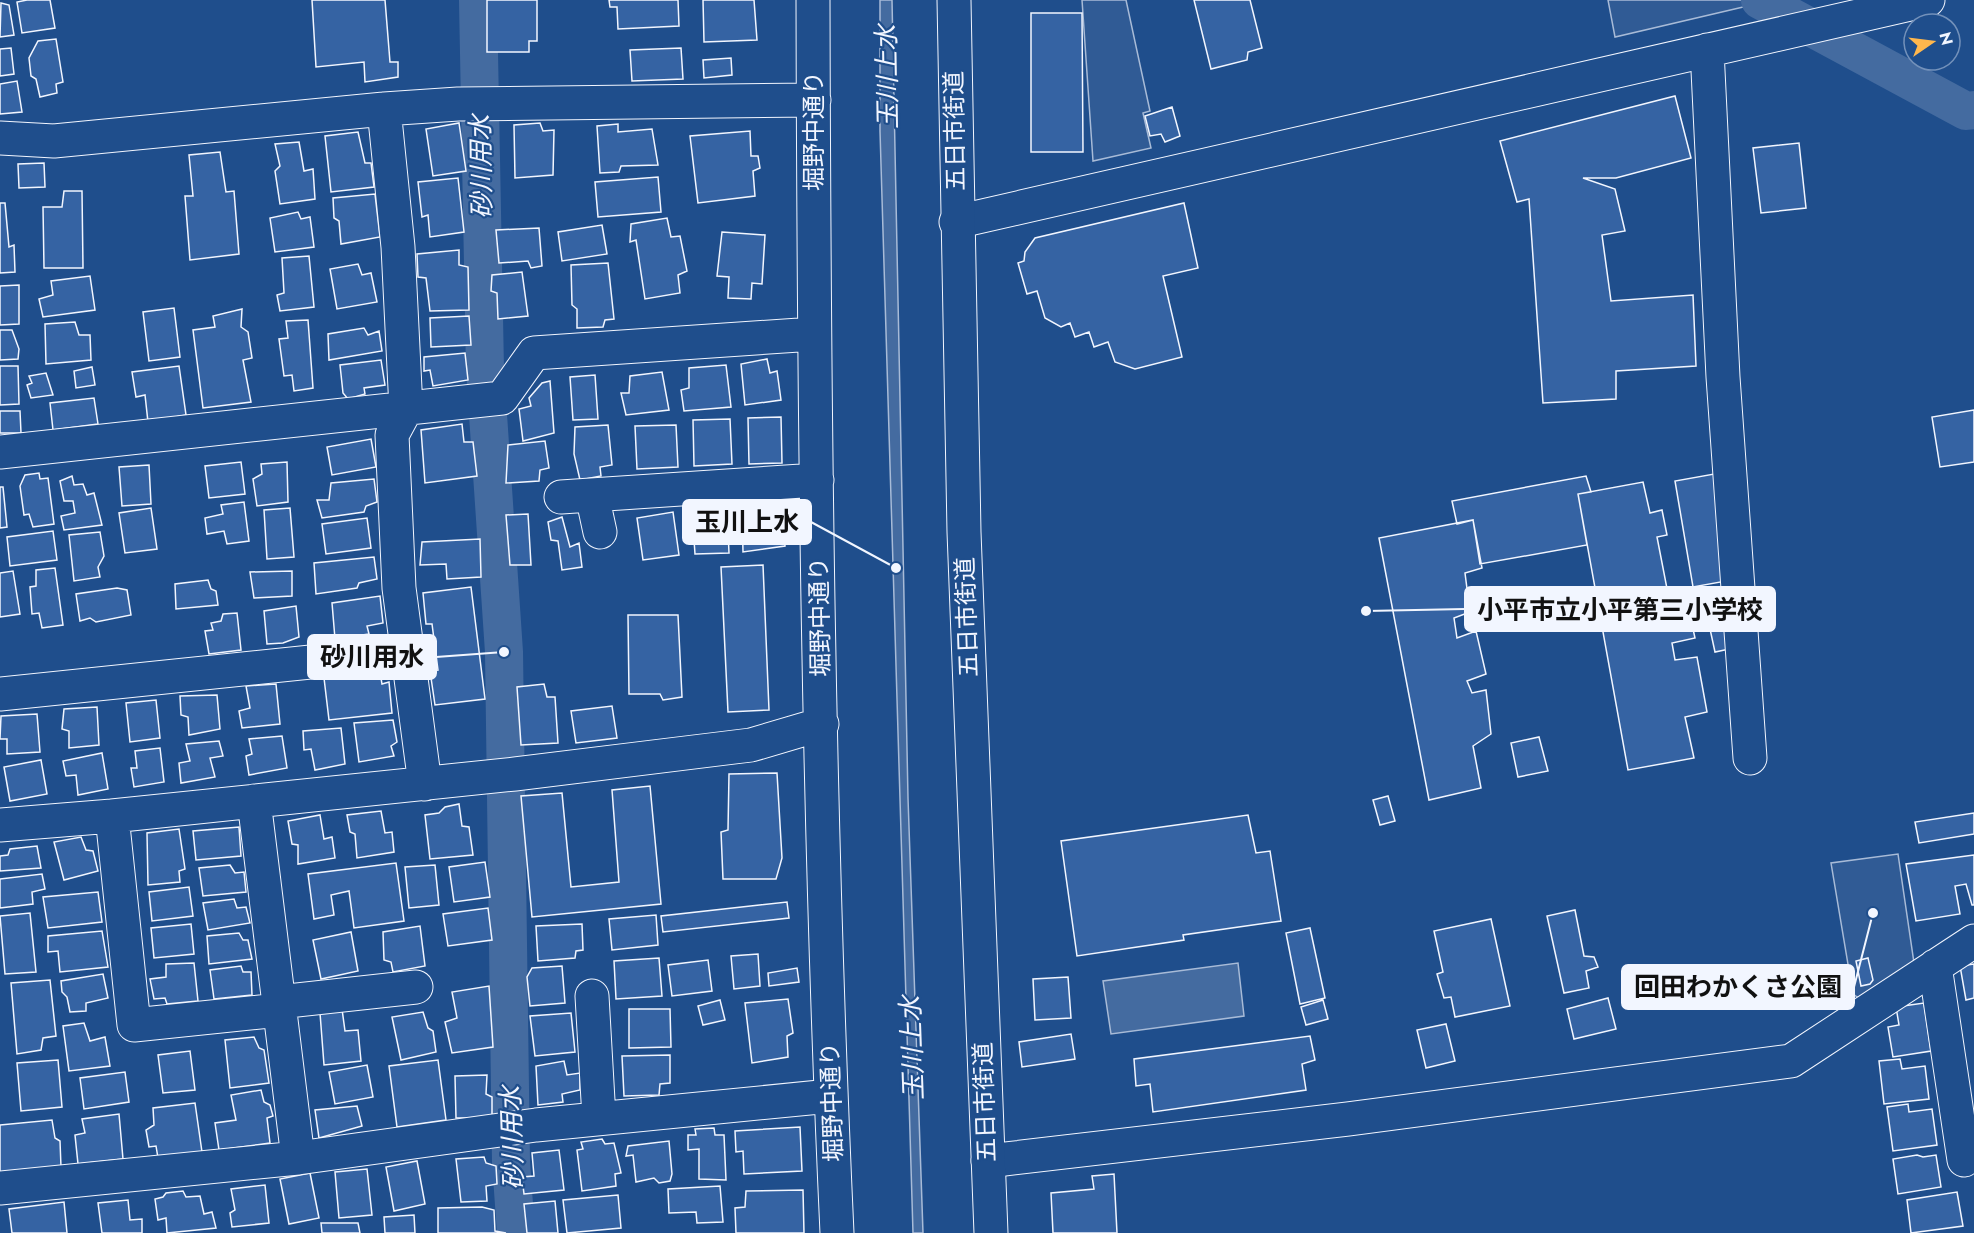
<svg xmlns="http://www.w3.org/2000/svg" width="1974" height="1233" font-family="Jost,'Noto Sans JP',sans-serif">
	<rect width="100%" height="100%" fill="#1f4e8c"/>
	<path fill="#305b95" stroke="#a8bbd7" stroke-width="1.5" d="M1082,0H1126L1150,111L1143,113L1151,148L1093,161Z
		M1608,0H1773L1615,37Z
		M1898,854L1914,963L1863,1001L1853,994L1831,863Z"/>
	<path fill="#446ba0" stroke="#a8bbd7" stroke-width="1.5" d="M880,0H892L908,798L923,1233H913L880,131Z
		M1238,963L1244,1016L1111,1034L1103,981Z"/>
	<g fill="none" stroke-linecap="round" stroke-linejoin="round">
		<path stroke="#446ba0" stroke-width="38" d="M478,0L485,370L504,652L511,1162L516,1233
			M1760,0L1966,111L1974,110"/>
	</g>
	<path fill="#3563a3" stroke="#f2f6ff" stroke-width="1.5" d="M27,0H50L55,28L22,33L17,2Z
		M312,0H385L390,62H398V77L365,82L364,62L316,67Z
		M487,0H537V41H529V52H487Z
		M609,0H678L679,26L618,29L617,7H610Z
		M703,0H754L757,40L704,42Z
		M1194,0H1250L1262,48L1248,52L1247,60L1211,69Z
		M1,3L9,5L14,35L0,37Z
		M1031,13H1082L1083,152H1031Z
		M56,39L63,82L56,84L57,93L40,97L36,79L31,76L29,58L38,41Z
		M11,48L14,74L0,76V49Z
		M681,48L683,79L632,81L630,50Z
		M731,58L732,75L704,78L703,60Z
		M17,81L22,112L0,114V84Z
		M1675,96L1691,158L1616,178H1583L1615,189L1625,231L1602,235L1611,301L1693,295L1696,366L1616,371V399L1543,403L1529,199L1517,202L1500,141Z
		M1172,107L1180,136L1165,142L1161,134L1150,136L1145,116Z
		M459,123L466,171L433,176L426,129Z
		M540,123L543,131L554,130L553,175L515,178L514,125Z
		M618,124V132L652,129L658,165L621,166L619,172L600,173L597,126Z
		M750,131L751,156H758L760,168L753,171L755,196L698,203L690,136Z
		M358,132L365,163H371L374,187L331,192L325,136Z
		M299,142L304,171L313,169L315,199L280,204L275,171L280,166L275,144Z
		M1799,143L1806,208L1761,213L1753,148Z
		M220,152L226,192L234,191L239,254L190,260L185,196H193L189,155Z
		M44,163L45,187L19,188L18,164Z
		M658,177L661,212L598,217L595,182Z
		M458,178L464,232L430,237L428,215L422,217L418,182Z
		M64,191H82L83,268H44L43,207H62Z
		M375,194L380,237L341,244L339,221L334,218L333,198Z
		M0,203H5L9,247L14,245L15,272L0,273Z
		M1184,203L1198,268L1163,276L1182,357L1135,369L1115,362L1108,342L1094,347L1089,332L1075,337L1070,323L1061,327L1045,318L1037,291L1027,294L1018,263L1024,261L1025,252L1035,238Z
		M298,212L301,219L310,217L314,247L275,252L270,218Z
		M667,218L671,237L680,236L687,271L678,275L680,293L645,299L636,240L630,242L631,224Z
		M602,225L607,254L562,261L558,232Z
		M539,228L542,266L531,268L528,261L499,263L496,230Z
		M722,232L765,235L762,284L752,283L751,299L728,298L729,277L717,276Z
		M459,250V265L468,267L469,310L430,311L426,278L418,277L417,254Z
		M309,256L314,307L280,311L277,295L284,293L282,258Z
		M608,263L614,319L605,320L603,327L577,328V309L572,305L571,265Z
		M358,264L362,275L371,273L377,302L337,309L330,269Z
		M522,272L528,316L498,319L497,293L491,291L492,275Z
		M90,276L95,310L43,317L39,299L53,295L51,281Z
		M19,285V324L0,325V286Z
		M174,308L180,357L149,361L143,312Z
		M242,309L241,327L248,332L252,358L243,360L251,402L203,408L193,330L215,327L213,316Z
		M469,316L471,345L431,347L430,318Z
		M308,320L313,388L294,391L292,375L284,376L279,339L288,338L286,321Z
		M75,322L79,335H90L91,360L46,364L45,324Z
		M364,328L368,335L379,331L382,351L329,360L328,334Z
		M0,330H12L19,349L18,359L0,360Z
		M465,353L468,380L433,386L430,370L424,371V357Z
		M767,359L770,373L777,371L781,400L745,405L741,364Z
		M381,360L385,385L364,388L365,394L348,399L343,393L340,365Z
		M726,365L731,407L684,411L681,390L689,388V368Z
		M0,366H18L19,404L0,405Z
		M179,366L186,415L148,422L145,395L136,397L132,372Z
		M92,367L95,385L76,388L74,371Z
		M662,372L669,410L626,415L621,393H629L630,376Z
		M46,373L53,395L31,398L27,385L32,383L29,376Z
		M595,375L598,419L573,420L570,377Z
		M550,381L554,433L523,441L519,409L531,406L529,398L542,383Z
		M94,398L98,424L53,430L50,403Z
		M1974,410V462L1940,467L1932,417Z
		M0,411H20L21,433H0Z
		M781,417L782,463L749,464L748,418Z
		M730,419L732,464L694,466L693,420Z
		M462,424L464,442H473L477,476L425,483L421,430Z
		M608,425L612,465L600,467L601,476L580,480L574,454L575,427Z
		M676,425L678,467L637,469L635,426Z
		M371,439L376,467L332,475L327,447Z
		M545,441L549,468L540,470L539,481L506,483L508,445Z
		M241,462L245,494L209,498L205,466Z
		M287,462L288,502L257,506L253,479L262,474L261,464Z
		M149,465L151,504L122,506L119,467Z
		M39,473L40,479L48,478L54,524L33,527L29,514L24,515L20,486L25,475Z
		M1714,474L1732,580L1693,587L1675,481Z
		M72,476L74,485L83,484L87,495L94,493L102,525L64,530L61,516L75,513L73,501H64L60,481Z
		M1586,476L1591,492L1578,494L1587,545L1480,564L1473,520L1457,524L1452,501Z
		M374,479L377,502L366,506L364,512L322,518L317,500H329L331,483Z
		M1643,482L1650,513L1662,510L1667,535L1657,537L1669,599L1686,597L1695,638L1672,643L1675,660L1697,657L1707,712L1685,717L1694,758L1628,770L1578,494Z
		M0,487H3L7,527L0,528Z
		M244,502L249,541L227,544L224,531L207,534L205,518L223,514L221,505Z
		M151,508L157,549L125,553L119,513Z
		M290,508L294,557L267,559L264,510Z
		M727,509L729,553L695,554L692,511Z
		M742,509L784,510L785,546L743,552Z
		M673,512L679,555L643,560L637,518Z
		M528,514L531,565H510L506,515Z
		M562,517L570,547L579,543L582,567L562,570L558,541L551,540L548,522Z
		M367,518L371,548L326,554L322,524Z
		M1473,520L1482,568L1465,573L1470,612L1454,618L1457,638L1476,631L1486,674L1467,681L1472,693L1486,690L1491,734L1473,746L1481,788L1429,800L1379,538Z
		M53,531L57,560L10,566L7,537Z
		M100,532L104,556L98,567L100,577L74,581L69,535Z
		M480,539L481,577L447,579L446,564L420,565L422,542Z
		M374,557L377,579L359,583L357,588L316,594L314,563Z
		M763,565L769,710L728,712L721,567Z
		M55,568L63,625L42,628L39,613L32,614L30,587L36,586V570Z
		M13,571L20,614L0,617V573Z
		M292,571V596L254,598L250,572Z
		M208,580L211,589L216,591L218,605L176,609L175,584Z
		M471,587L485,699L435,705L430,671L438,670L432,624H426L423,593Z
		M117,588L127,590L131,615L96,622L90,618L80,621L76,594Z
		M380,596L383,623L367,626L369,634L335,639L332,603Z
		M296,606L299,637L283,643L267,644L264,611Z
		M237,613L241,650L209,654L205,631L213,630L211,623L221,621L223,614Z
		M628,615H678L682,697L663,700L660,694H629Z
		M1729,625L1734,648L1715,652L1710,629Z
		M380,672L382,684L389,682L392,713L329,720L324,678Z
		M276,684L280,724L242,728L239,711L250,708L246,686Z
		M544,684L547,697H555L558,743L521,745L517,687Z
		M217,695L220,729L189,735L188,717L181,715L180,696Z
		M156,700L160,738L130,742L126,703Z
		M612,706L617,738L576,743L571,711Z
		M97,707L99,745L69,748V731L62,729L64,709Z
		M37,714L40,752L7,754V739H0L1,716Z
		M393,720L397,742L391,746L394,756L359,762L354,723Z
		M341,728L345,764L315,770L311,749L304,750L303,731Z
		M282,736L287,768L249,775L246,756L252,754L249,739Z
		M1539,737L1548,771L1518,777L1511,743Z
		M219,741L223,756L210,758L215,777L181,783L179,763L190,761L186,744Z
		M160,748L164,782L134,787L131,768H137L135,751Z
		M102,753L108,789L78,795L76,775L66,776L63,761Z
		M41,760L47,794L10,801L4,767Z
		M777,773L782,858L776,879H723L721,832L728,830L729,774Z
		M650,786L661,904L532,917L521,796L562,793L571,887L619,882L612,790Z
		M1388,796L1395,821L1380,825L1373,800Z
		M459,804L462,826L469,827L473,855L430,859L425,815L439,813L445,807Z
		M381,811L385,833L392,832L394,852L357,858L355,834L350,832L347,815Z
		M1974,813V834L1919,843L1915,822Z
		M320,815L324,839L332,837L335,858L298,864V845L292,844L288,821Z
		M1248,815L1256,853L1270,851L1281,921L1183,935L1184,940L1077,956L1061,841Z
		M239,827L241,856L196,860L193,831Z
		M179,829L185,869L179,871L180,882L148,885L147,833Z
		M81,837L86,850L93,851L98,871L64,880L54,842Z
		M37,846L41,868L0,871V856L8,855L10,849Z
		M1974,855V905H1972L1966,884L1955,886L1960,914L1916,921L1906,864Z
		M485,862L490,897L454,902L449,867Z
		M396,863L404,921L354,928L349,891L331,895L334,915L314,919L308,874Z
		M230,865L235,873L244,872L246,892L203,896L199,868Z
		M435,865L439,905L409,908L405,867Z
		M42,874L45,889L32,892L33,904L0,908V879Z
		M189,887L193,916L152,921L149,892Z
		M98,892L102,922L48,928L43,897Z
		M234,899L237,908L246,907L250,923L208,930L203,903Z
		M787,902L789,918L663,932L661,916Z
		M488,908L492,940L448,946L443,914Z
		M1575,910L1584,956L1594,957L1598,967L1586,971L1589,988L1564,993L1547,916Z
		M30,913L36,972L5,974L0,916Z
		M656,915L658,945L612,950L609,919Z
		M1491,919L1510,1006L1455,1017L1451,997L1444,998L1437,974L1443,972L1434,931Z
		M191,924L194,954L154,958L151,928Z
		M582,924L583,950L576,951L575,958L538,961L536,926Z
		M420,926L425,966L393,972L391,962L384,960L383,932Z
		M1310,928L1325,998L1300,1004L1286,933Z
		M102,931L108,967L60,972L58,951L48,952V936Z
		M351,932L358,971L321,979L313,940Z
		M239,933L243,940H248L252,959L209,964L207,936Z
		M758,954L760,986L734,989L731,956Z
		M659,958L662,996L616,999L614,961Z
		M1868,958L1873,980L1870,984L1861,986L1856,961Z
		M708,960L712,991L672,996L668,965Z
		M194,963L198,1001L167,1004L165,998L154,999L150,979L166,977V964Z
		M1974,964V998L1966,1000L1960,966Z
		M241,966L243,972H251L252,995L214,999L210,970Z
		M562,966L565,1003L530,1006L527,977L532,968Z
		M797,968L799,982L769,986L768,973Z
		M103,974L108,998L86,1003V1011L70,1012L67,997L62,992L61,981Z
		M1068,977L1071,1018L1035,1020L1033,979Z
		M50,980L56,1036L43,1038L41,1050L17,1054L11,983Z
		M489,986L493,1047L452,1053L445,1022L457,1018L452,992Z
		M1608,998L1616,1029L1574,1039L1567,1009Z
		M788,999L793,1033L787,1036L788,1057L752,1063L745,1003Z
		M720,1000L725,1020L703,1025L698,1006Z
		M1323,1000L1328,1019L1306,1025L1301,1007Z
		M1924,1003L1931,1051L1893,1057L1888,1027L1899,1025L1896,1007Z
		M342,1009L345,1031L358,1030L361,1061L324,1065L320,1013Z
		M629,1009H670L671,1047L629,1048Z
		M423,1012L428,1028L433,1031L436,1052L401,1060L392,1017Z
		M571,1013L575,1052L535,1056L530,1016Z
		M84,1023L90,1041L105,1037L110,1066L69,1071L63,1026Z
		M1446,1024L1455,1061L1426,1068L1417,1030Z
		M1071,1034L1075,1059L1022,1067L1019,1042Z
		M1310,1036L1315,1060L1302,1064L1306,1090L1153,1112L1150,1084L1136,1086L1134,1059Z
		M254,1037L259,1048L264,1050L269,1083L230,1088L225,1040Z
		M190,1051L195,1090L163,1093L158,1055Z
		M670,1055V1083L660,1084L659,1095L624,1096L622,1056Z
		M1900,1059L1902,1069L1925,1066L1929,1099L1884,1104L1879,1061Z
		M58,1060L62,1107L21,1111L17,1063Z
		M438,1060L446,1120L397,1127L389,1066Z
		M564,1061L567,1075L580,1073V1090L562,1094L563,1102L538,1105L536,1066Z
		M367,1065L373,1097L335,1104L329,1072Z
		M125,1072L129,1102L84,1109L80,1078Z
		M487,1075L486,1094L492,1097V1118H456L455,1076Z
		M261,1090L264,1102L270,1105L273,1116L267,1118L270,1143L219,1150L215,1123L236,1120L231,1095Z
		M195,1103L202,1152L158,1158L156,1146L149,1147L146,1130L154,1125L153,1108Z
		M1908,1104L1909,1112L1932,1109L1937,1145L1893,1151L1887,1107Z
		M357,1106L362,1126L319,1138L315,1110Z
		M119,1114L123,1159L78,1164L75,1135L85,1133L82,1119Z
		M52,1120L55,1138L60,1141L61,1167L0,1172V1125Z
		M800,1127L802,1171L744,1174L743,1151L736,1152L735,1131Z
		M714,1128L715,1135H724L726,1180L699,1179V1149L688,1150V1135H696L695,1129Z
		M602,1139L605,1144L614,1143L621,1173L615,1174L616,1186L582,1191L577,1150L583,1149L581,1142Z
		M669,1141L672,1174L670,1181L659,1183L654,1178L636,1182L633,1155L626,1156L628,1146Z
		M559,1150L564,1190L524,1194L522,1177L534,1176L532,1153Z
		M1917,1155L1923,1157L1936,1155L1941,1187L1898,1194L1893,1159Z
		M484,1157L486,1163L496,1166L497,1184L486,1186L487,1201L461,1202L456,1159Z
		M417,1161L425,1204L394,1211L386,1167Z
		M367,1169L372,1215L339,1218L335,1172Z
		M310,1173L319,1218L289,1224L280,1179Z
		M1114,1174L1117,1233H1053L1051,1193L1094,1189L1092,1176Z
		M265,1185L269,1223L232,1227L230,1213L235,1210L231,1189Z
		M720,1186L723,1222L697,1223L696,1212L669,1213L668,1189Z
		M803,1190L804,1233H736L735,1208L745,1207L746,1191Z
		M183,1191L186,1197L200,1196L204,1214L212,1212L216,1228L167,1233L166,1218L158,1220L155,1199L163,1197L166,1193Z
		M1957,1192L1963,1226L1911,1233L1907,1200Z
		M618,1195L621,1228L567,1233L563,1200Z
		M128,1200L130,1220L142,1219V1233H102L98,1203Z
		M555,1201L558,1233H527L524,1204Z
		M64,1202L67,1233H12L9,1209Z
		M482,1207L494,1210L495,1231L506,1233H438V1208Z
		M414,1215L415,1233H385L384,1217Z
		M321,1223H358L360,1233H322Z"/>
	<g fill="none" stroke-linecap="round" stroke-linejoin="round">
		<defs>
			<path id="minor" d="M813,0C814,411 818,823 837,1233
				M1707,50L1723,377L1750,758
				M384,109L398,247L406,409L392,435L399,588L425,784
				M0,138L54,141L384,109L458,104L814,100
				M956,222L1928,0
				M0,452L502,398L534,353L814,334
				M592,495L600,532
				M561,497L817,480
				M0,694L407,652
				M254,801L298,1158
				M112,816L134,1025L279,1010
				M0,825L112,816L515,774L751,745L822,724
				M1935,966L1964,1160
				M592,996L599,1118
				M279,1002L416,987
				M988,1161L1348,1119L1791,1061L1974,941
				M0,1188L298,1158L536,1125L830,1096"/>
			<path id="major" d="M954,0L964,532L991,1233"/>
		</defs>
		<use href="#minor" stroke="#f2f6ff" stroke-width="35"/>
		<use href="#major" stroke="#f2f6ff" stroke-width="35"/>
		<use href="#minor" stroke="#1f4e8c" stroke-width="33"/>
		<use href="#major" stroke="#1f4e8c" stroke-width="33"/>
	</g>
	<g text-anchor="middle" stroke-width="4.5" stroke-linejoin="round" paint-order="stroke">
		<g font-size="24" fill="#f2f6ff" stroke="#1f4e8c">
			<text transform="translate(814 131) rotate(-90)" y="8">堀野中通り</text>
			<text transform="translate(955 131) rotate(-91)" y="8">五日市街道</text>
			<text transform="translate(820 617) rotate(-91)" y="8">堀野中通り</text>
			<text transform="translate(967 617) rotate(-92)" y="8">五日市街道</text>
			<text transform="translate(832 1102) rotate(-92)" y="8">堀野中通り</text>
			<text transform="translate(985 1102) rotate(-92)" y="8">五日市街道</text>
		</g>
		<g font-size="26" font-style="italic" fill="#f2f6ff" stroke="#1f4e8c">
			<text transform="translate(887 77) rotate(-91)" y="9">玉川上水</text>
			<text transform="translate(481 167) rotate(-91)" y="9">砂川用水</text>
			<text transform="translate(912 1048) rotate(-92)" y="9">玉川上水</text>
			<text transform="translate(512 1138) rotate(-92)" y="9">砂川用水</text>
		</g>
	</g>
	<path fill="none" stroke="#f2f6ff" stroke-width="2" d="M896 568L811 522M1366 611L1465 609M504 652L436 657M1873 913L1854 987"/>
	<g fill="#f2f6ff" stroke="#1f4e8c" stroke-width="2">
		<circle cx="896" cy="568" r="6"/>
		<circle cx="1366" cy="611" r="6"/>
		<circle cx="504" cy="652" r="6"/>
		<circle cx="1873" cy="913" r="6"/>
	</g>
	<g fill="#f2f6ff" stroke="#f2f6ff" stroke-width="2">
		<rect x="683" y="500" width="128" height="44" rx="6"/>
		<rect x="1465" y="587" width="310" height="44" rx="6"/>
		<rect x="308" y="635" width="128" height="44" rx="6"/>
		<rect x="1622" y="965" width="232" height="44" rx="6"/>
	</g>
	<g font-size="26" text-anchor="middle" font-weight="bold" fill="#111">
		<text x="747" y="531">玉川上水</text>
		<text x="1620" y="619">小平市立小平第三小学校</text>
		<text x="372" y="666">砂川用水</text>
		<text x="1738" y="996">回田わかくさ公園</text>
	</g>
	<g transform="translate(1932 42) rotate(76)"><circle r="28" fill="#1f4e8c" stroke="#7391ba" stroke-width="1.5"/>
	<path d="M0-4.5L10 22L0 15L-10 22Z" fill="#ffb74d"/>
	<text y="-9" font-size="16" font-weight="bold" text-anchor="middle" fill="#f2f6ff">N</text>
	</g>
</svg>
